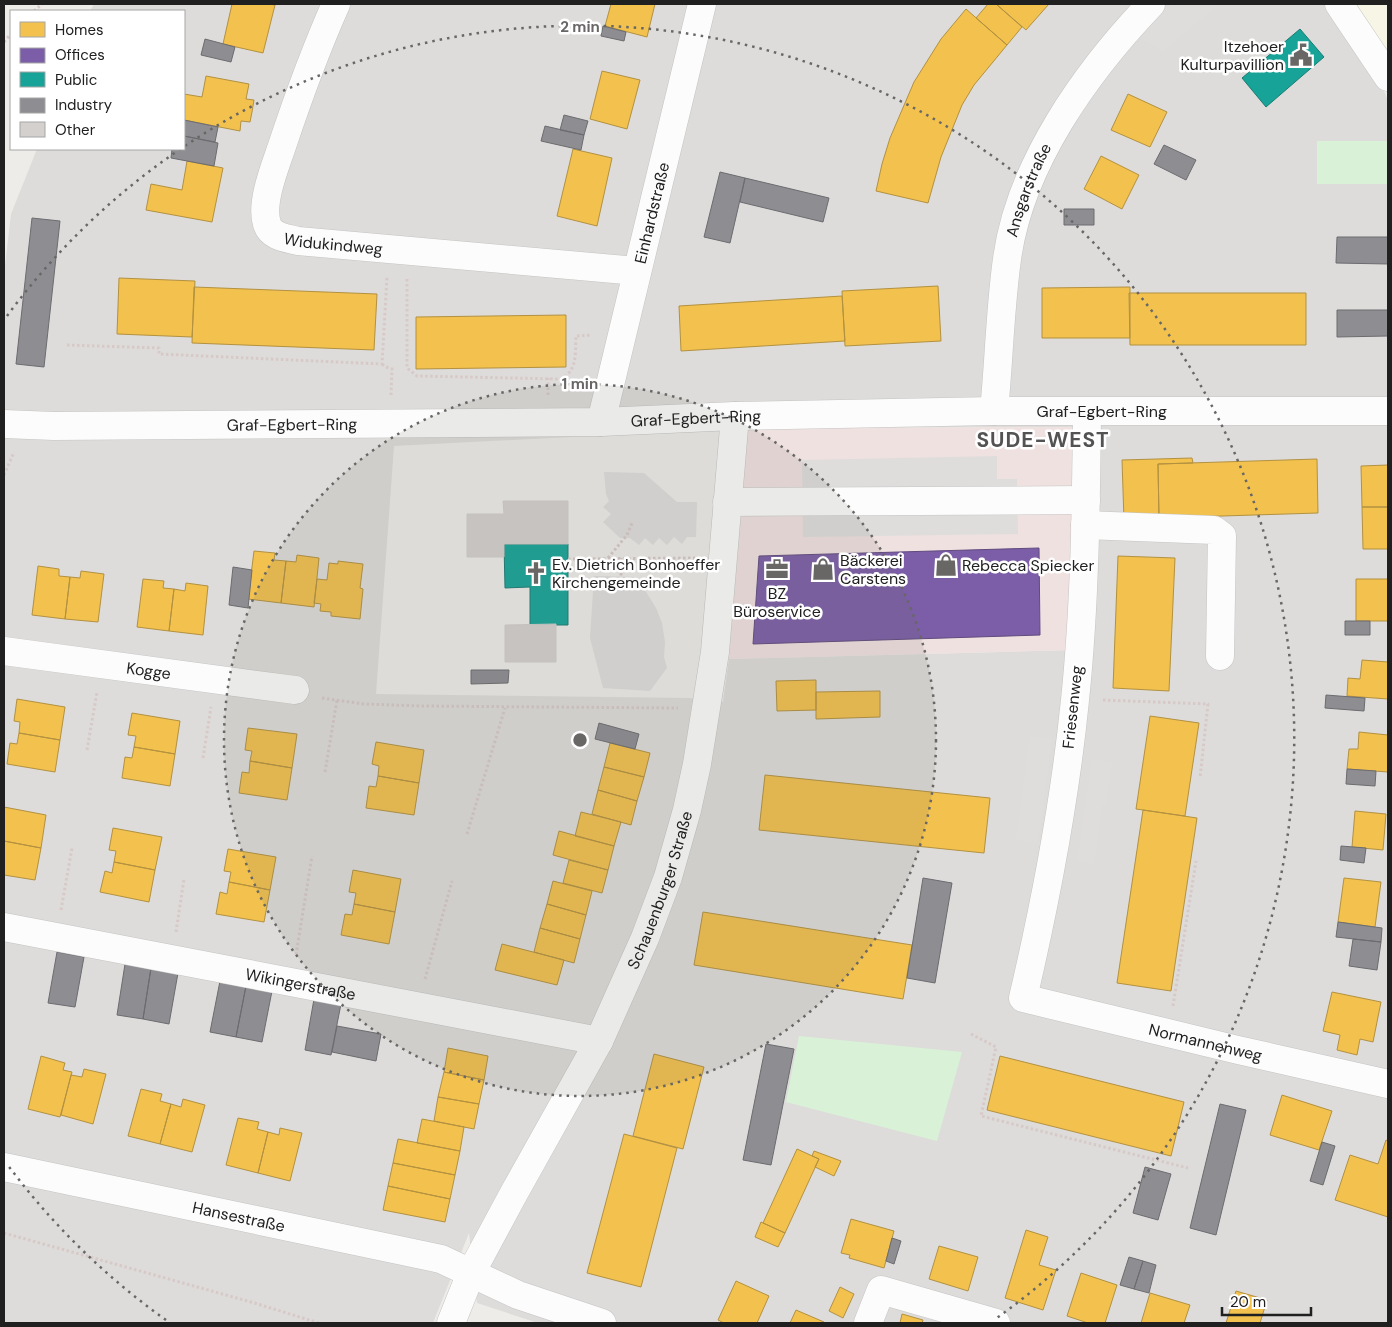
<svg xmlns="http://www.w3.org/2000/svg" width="1392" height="1327" font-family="'DM Sans',sans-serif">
	<rect width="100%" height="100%" fill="#eeece9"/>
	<path fill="#dddcda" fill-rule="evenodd" d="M94,4H1326L1383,89L1388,100V1323H538L477,1303L469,1233L433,1323H4V274L11,214L37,149H184V11H90ZM1079,427L1072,650L729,659L723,702L689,698L376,694L394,446L748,428Z"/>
	<path fill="#efe1e0" d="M1079,427L1072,650L729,659L748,428Z"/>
	<path fill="#f6f5e6" d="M1354,4H1388V52Z"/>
	<path fill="#d9f2d7" d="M1317,141H1388V184H1317Z
		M799,1036L962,1052L937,1141L786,1102Z"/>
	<path fill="#dedddc" d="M1172,4H1219L1163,51L1136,36Z
		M997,456V479H1017L1018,534L803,537L802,460Z
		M604,472L644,473L677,502H697L696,537H687L682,544L674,537L667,545L659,538L653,545L645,538L639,545L630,538H620L603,522L611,514L603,507L609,501L606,494Z
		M594,576L637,577L656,608L662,623L665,642L664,657L667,668L650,691L603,688L590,638Z
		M1030,736L1052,739L1038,843L1016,840Z
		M1092,759L1112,762L1106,805H1102L1094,864L1077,861Z"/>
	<path fill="#f2c14e" stroke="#b39140" d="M232,4H268L275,5L263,53L223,44Z
		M611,4H655L647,37L605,26Z
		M988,4H996L1022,27L1007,45L976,18Z
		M996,4H1049L1026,30Z
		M966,9L1007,45L974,85L962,105L941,157L928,203L876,191L882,164L890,138L914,82L941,39Z
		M602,71L640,80L627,129L590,119Z
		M206,76L249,84L246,99L254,100L252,112L250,122L241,121L240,131L184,120V94L202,97Z
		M1128,94L1167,112L1150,147L1111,130Z
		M573,149L612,158L597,226L557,216Z
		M1101,156L1139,175L1122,209L1084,189Z
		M187,161L223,168L212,222L146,210L151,184L182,190Z
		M119,278L195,281L192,337L117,334Z
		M938,286L941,341L845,346L842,291Z
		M194,287L377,294L374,350L192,343Z
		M1130,287V338H1042V288Z
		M1129,293H1306V345H1130Z
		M842,296L845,341L681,351L679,306Z
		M566,315V367L416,369V317Z
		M1192,458L1193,463L1158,464L1159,518L1124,520L1122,460Z
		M1317,459L1318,513L1159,518L1158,464Z
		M1388,465V507H1362L1361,466Z
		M1362,507H1388V549H1363Z
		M254,551L275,553L274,560L286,561L281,603L248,599Z
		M297,555L319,558L314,607L281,603L286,561L296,562Z
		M1118,556L1175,558L1169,691L1113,688Z
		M338,561L363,564L360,588L363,589L360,619L331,616V612L320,611L321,604L314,603L317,579L327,580L329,563L338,564Z
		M38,566L59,569V576L70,577L65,619L32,615Z
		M81,571L104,574L98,622L65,619L70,577L80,578Z
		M143,579L164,581L163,588L174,589L169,631L137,627Z
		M1356,579H1388V621H1356Z
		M186,583L208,586L203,635L169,631L174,589L185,591Z
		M1362,660L1388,662V699L1347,696L1348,678L1360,679Z
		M816,680V710L777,711L776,681Z
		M880,691V717L816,719V692Z
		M17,699L65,707L60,740L19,733L20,722L14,721Z
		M132,713L180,721L175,754L134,747L136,736L128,735Z
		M1150,716L1199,723L1185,816L1136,809Z
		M248,728L297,734L292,768L250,761L252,751L245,750Z
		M1359,732L1388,735V772L1347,769L1349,749H1358Z
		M19,733L60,740L55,772L7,764L10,743L17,744Z
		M376,742L424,750L419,783L378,776L379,766L372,764Z
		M610,743L650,753L644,777L604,767Z
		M134,747L175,754L170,786L122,778L125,757L132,758Z
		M250,761L292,768L287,800L239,793L242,772L249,773Z
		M604,767L644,777L637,801L598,790Z
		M765,775L990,798L984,853L759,830Z
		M378,776L419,783L414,815L366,808L369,786L376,787Z
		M598,790L637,801L631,825L592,814Z
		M4,807L46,815L41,848L4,841Z
		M1143,810L1197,818L1171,991L1117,983Z
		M1355,811L1386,814L1383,850L1352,847Z
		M581,812L621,822L614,846L575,836Z
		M113,828L162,837L155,870L114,862L116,851L109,850Z
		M559,831L614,846L608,870L553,855Z
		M4,841L41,848L35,880L4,875Z
		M228,849L276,857L270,890L229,882L231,872L224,871Z
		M569,860L608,870L602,893L563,883Z
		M114,862L155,870L149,902L100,892L105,871L112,873Z
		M353,870L401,879L395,912L354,904L356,893L349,892Z
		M1344,878L1381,882L1375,927L1338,922Z
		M553,881L592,891L586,915L547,904Z
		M229,882L270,890L264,922L216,914L220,892L227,894Z
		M354,904L395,912L389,944L341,935L345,914L352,915Z
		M547,904L586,915L580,939L540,928Z
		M703,912L912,945L903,999L694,965Z
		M540,928L580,939L574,963L534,952Z
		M502,944L564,960L557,985L495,970Z
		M1332,992L1381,1002L1373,1042L1360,1039L1357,1055L1337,1050L1340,1035L1323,1031Z
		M448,1048L488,1056L484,1080L444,1072Z
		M654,1054L704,1067L683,1149L633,1136Z
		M41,1056L65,1063L63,1070L72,1072L60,1117L28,1109Z
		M1000,1056L1184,1102L1171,1156L987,1110Z
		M84,1069L106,1074L93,1124L61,1115L71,1075L82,1077Z
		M444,1072L484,1080L479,1104L438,1097Z
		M141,1089L162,1094L160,1101L171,1104L160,1144L128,1136Z
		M1282,1095L1332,1111L1319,1150L1270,1135Z
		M438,1097L479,1104L474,1129L434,1121Z
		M183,1099L205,1105L192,1152L160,1144L171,1104L181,1107Z
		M238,1118L259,1122L257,1129L268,1132L258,1173L226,1165Z
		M422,1119L464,1127L460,1151L417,1143Z
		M280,1128L302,1133L290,1181L258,1173L268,1132L279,1135Z
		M624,1134L677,1148L641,1287L587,1273Z
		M398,1139L460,1151L455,1175L393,1163Z
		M1386,1140L1388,1141V1217L1335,1200L1350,1155L1378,1164Z
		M797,1149L819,1159L785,1233L763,1223Z
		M814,1151L841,1161L834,1176L815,1167L819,1159L812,1156Z
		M393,1163L455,1175L450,1199L388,1186Z
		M388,1186L450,1199L445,1222L383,1210Z
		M851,1219L894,1231L884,1268L849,1258L850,1255L841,1253Z
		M761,1222L785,1233L778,1247L755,1237Z
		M1026,1230L1048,1237L1039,1265L1056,1270L1043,1310L1005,1298Z
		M939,1246L978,1257L968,1291L929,1279Z
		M1081,1273L1117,1285L1105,1323H1088L1067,1316Z
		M736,1281L769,1296L757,1323H724L718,1320Z
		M840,1287L854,1294L843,1318L829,1311Z
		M1236,1291L1267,1300L1260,1323H1226Z
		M1150,1293L1190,1305L1184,1323H1141Z
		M796,1310L824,1322V1323H790Z
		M902,1314L923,1320L922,1323H900Z"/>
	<path fill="#7b5ea7" stroke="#604b7e" d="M1039,548L1040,635L753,644L759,556Z"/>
	<path fill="#17a398" stroke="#1a7c74" d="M1300,29L1324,57L1266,107L1242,78Z
		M504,544H568V625H530V587L505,588Z"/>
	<path fill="#8d8d92" stroke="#6c6c70" d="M603,26L626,32L624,41L601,36Z
		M205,39L235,47L231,62L201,55Z
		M564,115L588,121L584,135L560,130Z
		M184,120L218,127L215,142L184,136Z
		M545,126L584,135L581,150L541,141Z
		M184,136L218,143L214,166L171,158L172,149H184Z
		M1164,145L1196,160L1186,180L1154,164Z
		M720,172L745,178L730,243L704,237Z
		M745,178L829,198L823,222L740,202Z
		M1064,209H1094V225H1064Z
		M32,218L60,221L44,367L16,364Z
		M1337,237H1388V264L1336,263Z
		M1337,310H1388V336L1337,337Z
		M233,567L252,570L248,608L229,605Z
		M1345,621H1370V635H1345Z
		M471,670H509L508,683L471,684Z
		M1326,695L1365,698L1364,711L1325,708Z
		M599,723L639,734L635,749L595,739Z
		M1347,769L1376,771L1375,786L1346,784Z
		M1341,846L1366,848L1364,863L1340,860Z
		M923,878L952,883L935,983L907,978Z
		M1338,922L1382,928L1381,942L1336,937Z
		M1353,939L1381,942L1377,970L1349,966Z
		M57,952L84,957L75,1007L48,1003Z
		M125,964L151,968L143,1019L117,1015Z
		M151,968L178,973L169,1024L143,1019Z
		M220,981L246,986L236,1037L210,1032Z
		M246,986L272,991L262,1042L236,1037Z
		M314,999L341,1004L331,1055L305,1050Z
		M337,1026L381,1034L376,1061L332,1052Z
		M766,1044L794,1049L771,1165L743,1160Z
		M1220,1104L1246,1110L1216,1235L1190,1228Z
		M1322,1142L1335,1146L1323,1185L1310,1181Z
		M1145,1167L1171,1174L1158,1220L1133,1213Z
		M892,1238L901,1241L894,1264L886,1261Z
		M1129,1257L1143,1261L1134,1289L1120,1285Z
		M1143,1261L1156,1265L1149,1293L1134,1289Z"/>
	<path fill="#d3d0ce" stroke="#d1ceca" d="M503,501H568V544H504V557H467V514H504Z
		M556,624V662H505V625Z"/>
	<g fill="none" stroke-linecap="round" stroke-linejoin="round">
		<defs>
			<g id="minor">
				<path id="s1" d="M336,4C315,51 298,98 282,146C275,167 260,203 267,224C271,237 287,238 298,241L637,271"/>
				<path d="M1339,4L1388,77"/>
				<path id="s2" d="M994,411C999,361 1000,309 1007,259C1020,164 1086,72 1151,4"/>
				<path id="s3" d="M1087,412C1086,508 1085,604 1075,700C1065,800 1046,900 1023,998L1238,1050L1388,1084"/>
				<path id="s4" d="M601,422L702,4"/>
				<path id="s5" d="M4,424L54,426L601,422L735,416L994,411H1388"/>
				<path d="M727,502L1086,500"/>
				<path d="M1085,525L1214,530L1222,536L1220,656"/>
				<path id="s6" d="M4,651L295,690"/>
				<path id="s7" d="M4,927L599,1041"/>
				<path id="s8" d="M4,1167L441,1259L518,1295L602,1323"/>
				<path id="s9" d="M451,1323L471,1273L514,1193L599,1041L645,938L668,877L687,810L697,764L715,652L735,416"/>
				<path d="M868,1323L881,1290L996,1323"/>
			</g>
		</defs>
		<use href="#minor" stroke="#c5c4c3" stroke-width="29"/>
		<path stroke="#d7c9c8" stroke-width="3" stroke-dasharray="2.5 2.5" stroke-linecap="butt" d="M34,11L42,4
			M4,42L11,34
			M407,279V368L417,376L560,379C578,372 575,352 576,336L592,335
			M67,345L159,348V354L382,364L387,277
			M382,364L386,367L392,369L391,395
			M548,395V378
			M4,475L14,452
			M608,558L627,535L632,523
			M621,558V578
			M568,559L695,558
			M322,698L364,704L421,706L678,708
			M1103,700L1208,704L1200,778
			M87,750L97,692
			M203,758L211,707
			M325,772L337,700
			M467,834L505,708
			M61,910L72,848
			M176,932L184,879
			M296,955L312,856
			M425,979L452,881
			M1173,1006L1196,861
			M971,1034L996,1047L981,1116L1188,1168
			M4,1233L251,1302L319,1323"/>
		<use href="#minor" stroke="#fcfcfc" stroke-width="28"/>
	</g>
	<circle cx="580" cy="740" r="356" fill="#686766" fill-opacity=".12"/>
	<g fill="none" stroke="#686766" stroke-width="2.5" stroke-dasharray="2.5 5">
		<circle cx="580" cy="740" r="356"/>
		<path d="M166 1320A713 713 0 0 1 7 1164M7 316A713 713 0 1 1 994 1320"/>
	</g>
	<defs>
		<symbol id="civic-bare" viewBox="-9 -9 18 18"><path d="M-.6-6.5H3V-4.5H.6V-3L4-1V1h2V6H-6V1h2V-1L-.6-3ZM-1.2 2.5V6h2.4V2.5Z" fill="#686766" stroke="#fff" stroke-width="2.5" paint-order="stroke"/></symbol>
		<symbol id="shop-bare" viewBox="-9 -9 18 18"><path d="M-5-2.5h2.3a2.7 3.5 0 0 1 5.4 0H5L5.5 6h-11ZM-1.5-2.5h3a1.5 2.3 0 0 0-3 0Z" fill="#686766" stroke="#fff" stroke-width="2.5" paint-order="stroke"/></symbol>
		<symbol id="office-bare" viewBox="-9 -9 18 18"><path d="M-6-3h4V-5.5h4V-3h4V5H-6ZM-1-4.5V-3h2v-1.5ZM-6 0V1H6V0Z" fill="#686766" stroke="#fff" stroke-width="2.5" paint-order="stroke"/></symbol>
		<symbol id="church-bare" viewBox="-9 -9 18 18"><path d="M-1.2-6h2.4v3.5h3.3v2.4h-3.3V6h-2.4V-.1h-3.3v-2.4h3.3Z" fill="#686766" stroke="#fff" stroke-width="2.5" paint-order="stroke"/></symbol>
	</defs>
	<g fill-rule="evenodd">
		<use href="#civic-bare" x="1285" y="39" width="32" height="32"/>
		<use href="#shop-bare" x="930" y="549" width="32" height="32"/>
		<use href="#office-bare" x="761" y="553" width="32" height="32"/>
		<use href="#shop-bare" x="807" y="553" width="32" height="32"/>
		<use href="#church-bare" x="520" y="557" width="32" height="32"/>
	</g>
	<g text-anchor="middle" stroke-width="5" stroke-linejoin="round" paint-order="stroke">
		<g font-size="16" fill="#202020" stroke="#fff" text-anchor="start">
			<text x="1284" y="52" text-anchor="end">Itzehoer<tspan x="1284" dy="18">Kulturpavillion</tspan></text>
			<text x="840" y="566">Bäckerei<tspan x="840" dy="18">Carstens</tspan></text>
			<text x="552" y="570">Ev. Dietrich Bonhoeffer<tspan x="552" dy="18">Kirchengemeinde</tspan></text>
			<text x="962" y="571">Rebecca Spiecker</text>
			<text x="777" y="599" text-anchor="middle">BZ<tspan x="777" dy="18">Büroservice</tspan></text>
		</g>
		<g font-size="16" fill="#202020" stroke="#fff">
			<text dy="6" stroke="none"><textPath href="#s2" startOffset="225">Ansgarstraße</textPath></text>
			<text dy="6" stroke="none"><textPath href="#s4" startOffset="215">Einhardstraße</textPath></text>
			<text dy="6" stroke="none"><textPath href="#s1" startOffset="305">Widukindweg</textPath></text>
			<text dy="6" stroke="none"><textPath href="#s5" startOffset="1098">Graf-Egbert-Ring</textPath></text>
			<text dy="6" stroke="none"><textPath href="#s5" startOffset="692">Graf-Egbert-Ring</textPath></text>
			<text dy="6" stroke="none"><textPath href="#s5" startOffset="288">Graf-Egbert-Ring</textPath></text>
			<text dy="6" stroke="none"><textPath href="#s6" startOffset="146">Kogge</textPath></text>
			<text transform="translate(1072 707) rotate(-84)" y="6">Friesenweg</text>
			<text dy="6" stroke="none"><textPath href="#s9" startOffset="482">Schauenburger Straße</textPath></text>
			<text dy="6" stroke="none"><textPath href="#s7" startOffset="302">Wikingerstraße</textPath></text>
			<text dy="6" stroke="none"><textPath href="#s3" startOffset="779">Normannenweg</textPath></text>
			<text dy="6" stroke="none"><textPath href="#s8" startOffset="240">Hansestraße</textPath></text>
		</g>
		<g font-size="21" font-weight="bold" letter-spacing="1" fill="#535353" stroke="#fff">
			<text x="1043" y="447">SUDE-WEST</text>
		</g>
	</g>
	<circle cx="580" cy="740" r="8" fill="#686766" stroke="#fff" stroke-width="2.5"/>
	<g font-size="15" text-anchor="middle" font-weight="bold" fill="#686766" stroke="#fff" stroke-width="5" stroke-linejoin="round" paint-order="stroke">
		<text x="580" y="32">2 min</text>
		<text x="580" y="389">1 min</text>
	</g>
	<rect width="1392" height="1327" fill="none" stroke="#202020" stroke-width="10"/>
	<rect x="10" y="10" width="175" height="140" fill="#ffffff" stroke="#a6a6a6"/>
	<rect x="20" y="22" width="25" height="15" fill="#f2c14e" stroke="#a6a6a6"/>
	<text x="55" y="35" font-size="15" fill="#202020">Homes</text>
	<rect x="20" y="48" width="25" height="15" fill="#7b5ea7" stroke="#a6a6a6"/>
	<text x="55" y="60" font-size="15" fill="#202020">Offices</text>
	<rect x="20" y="72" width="25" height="15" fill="#17a398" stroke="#a6a6a6"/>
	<text x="55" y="85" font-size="15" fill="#202020">Public</text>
	<rect x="20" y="98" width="25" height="15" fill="#8d8d92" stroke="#a6a6a6"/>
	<text x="55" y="110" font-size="15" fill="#202020">Industry</text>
	<rect x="20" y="122" width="25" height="15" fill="#d3d0ce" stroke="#a6a6a6"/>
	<text x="55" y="135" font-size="15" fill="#202020">Other</text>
	<path d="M1222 1307v8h89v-8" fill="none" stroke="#202020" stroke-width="2.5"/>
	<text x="1230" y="1307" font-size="15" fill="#202020" stroke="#ffffff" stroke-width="4" paint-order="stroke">20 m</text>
</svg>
